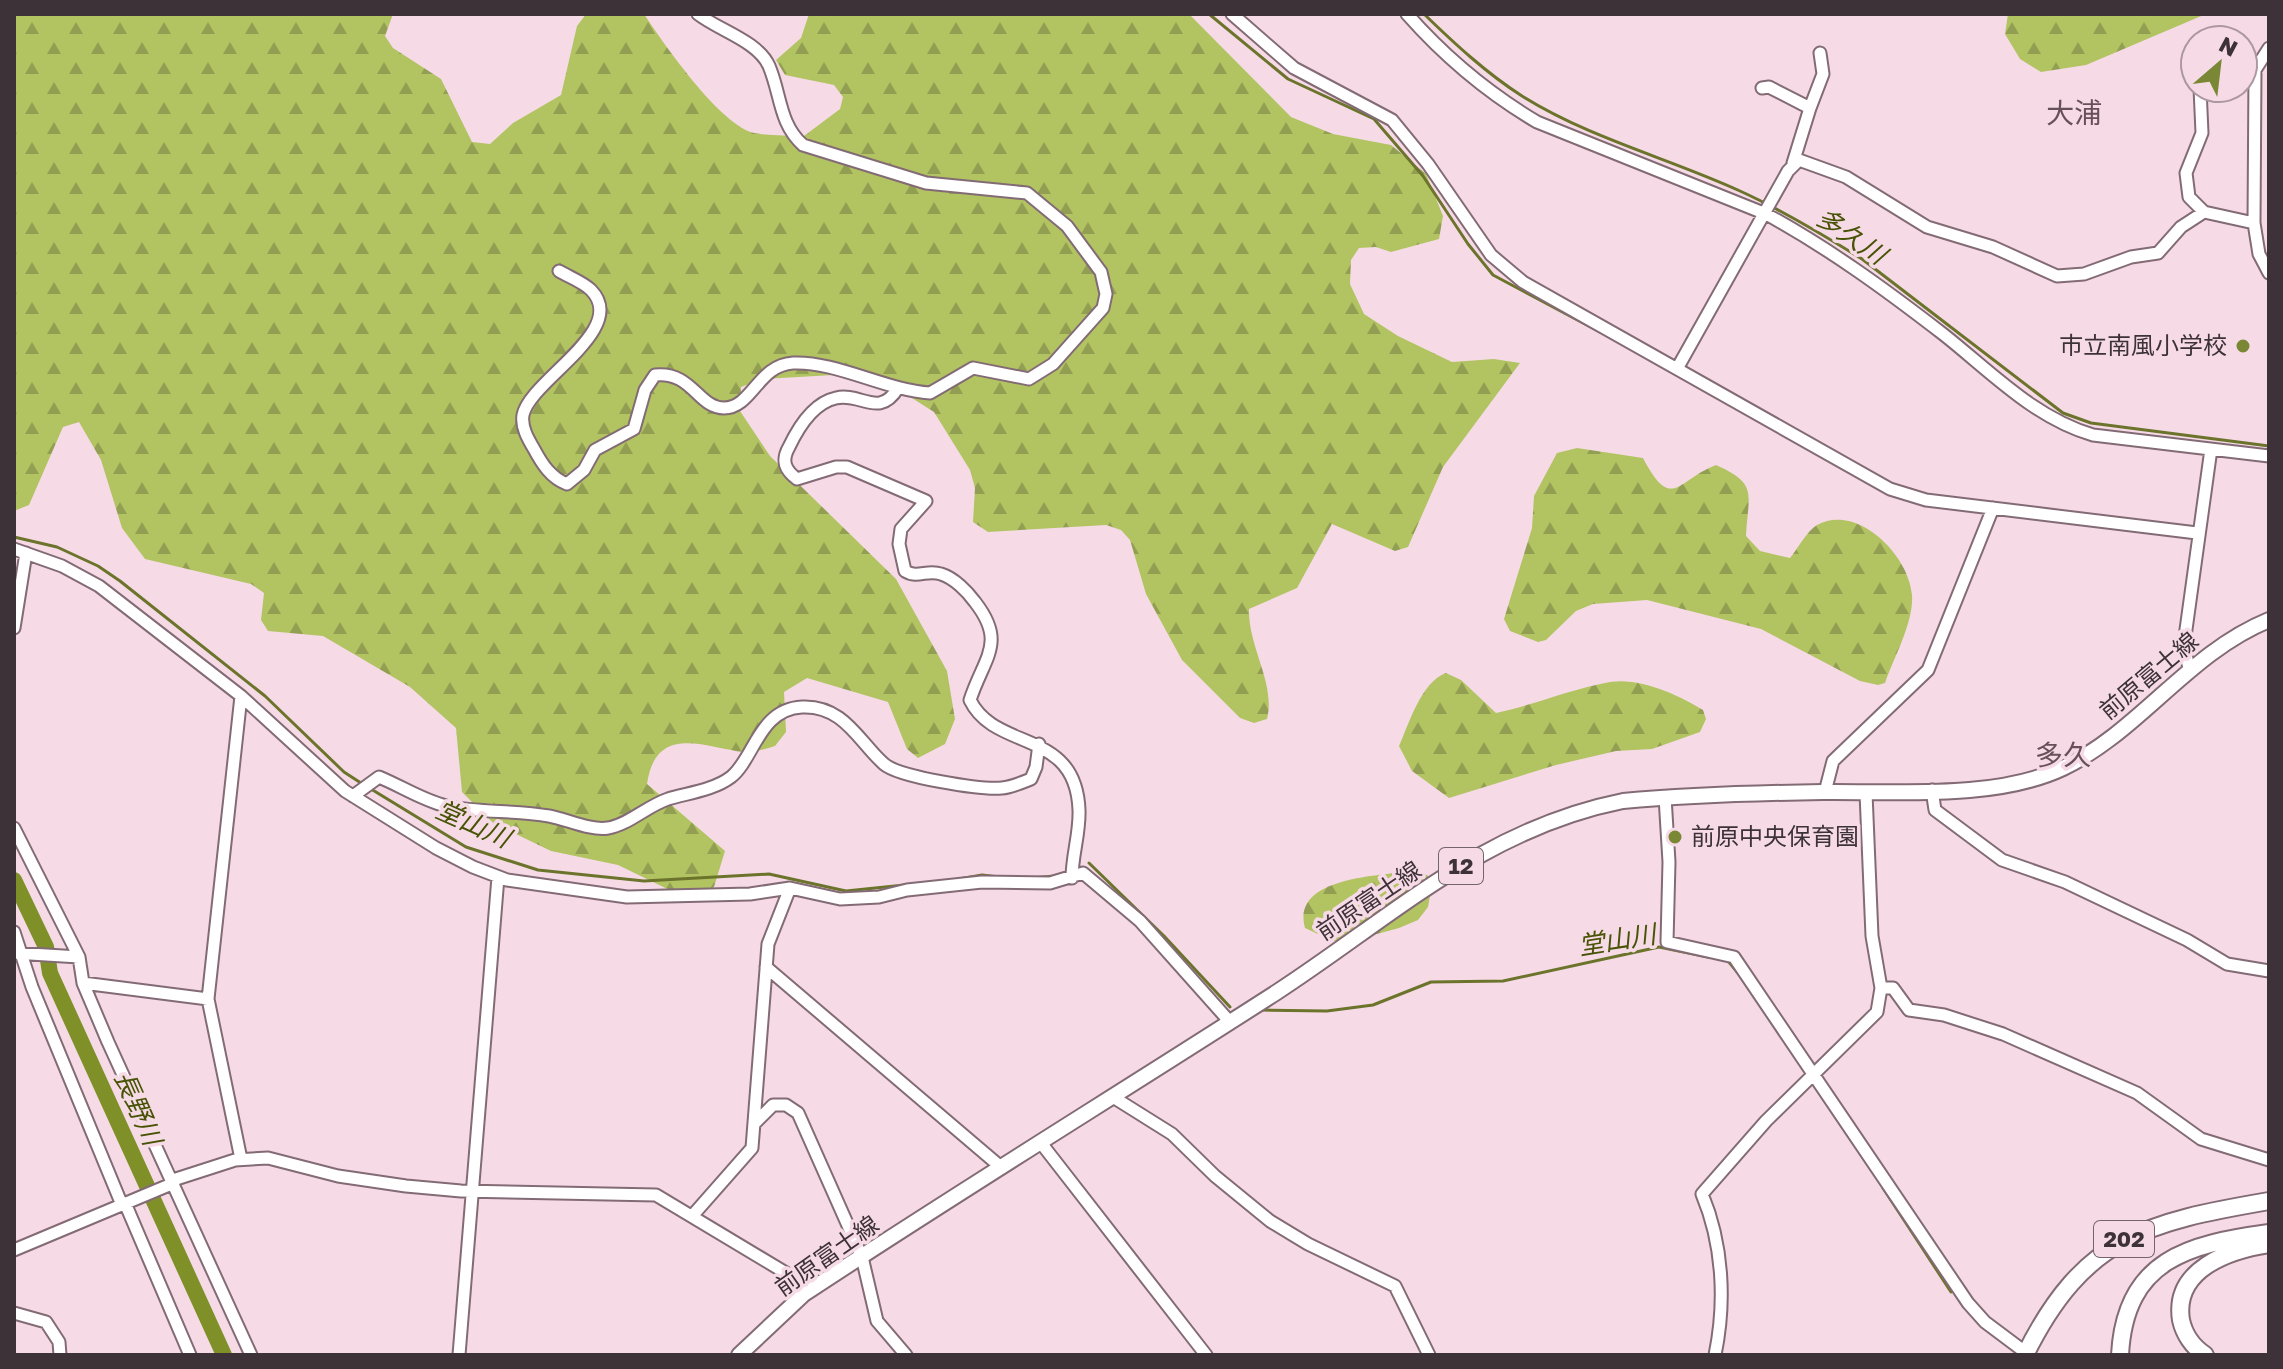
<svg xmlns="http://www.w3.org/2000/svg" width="2283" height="1369" font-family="'Golos Text','Noto Sans JP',sans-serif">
	<defs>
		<pattern id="forest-firs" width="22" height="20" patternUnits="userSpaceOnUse" patternTransform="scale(2)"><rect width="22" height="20" fill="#b2c362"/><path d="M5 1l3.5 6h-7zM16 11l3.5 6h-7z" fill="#929f52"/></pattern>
	</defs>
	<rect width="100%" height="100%" fill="#f6dbe7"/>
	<path fill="url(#forest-firs)" d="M14,14H393L385,36L393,48L441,79L472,142L490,144L513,123L561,95L577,26L586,14H644C663,43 720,125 754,133C770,136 788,135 804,136L840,109L843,97L834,85L785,75L776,60L801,38L809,14H1189L1291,117L1333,134L1391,145L1426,174L1443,216L1439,239L1391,252L1376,247L1359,248L1351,260L1350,284L1364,314L1398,336L1452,362L1494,359L1520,363L1443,467L1408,547L1395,551L1332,524L1297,588L1249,609C1248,647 1276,684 1267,719L1254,723L1240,718L1182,660L1146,594L1130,540L1121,530L1106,525L988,532L973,522L975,488L970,470L934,412L893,386L851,374L763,379L741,387L740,411L770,456L896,579L947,671L955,719L945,744L918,758L907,749L888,702L807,678L784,692L786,732L775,746C765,749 754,753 744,752C706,748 656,722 647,784L725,851L714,887L690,900L618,865L551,851L493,823L462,792L456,728L410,687L323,636L268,631L261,620L264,593L251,584L145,559L122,528L101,460L79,422L63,427L29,505L14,511Z
		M2008,14H2206L2086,65L2041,72L2020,59L2005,34Z
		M1577,448L1643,458C1672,513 1677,480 1716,465C1759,484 1748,494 1746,536L1760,551L1790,558C1798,548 1807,531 1817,525C1857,503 1909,555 1912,595C1914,622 1894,657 1885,683L1878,685L1860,681L1761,629L1647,600L1593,604L1576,611L1546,640L1538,642L1510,631L1504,619L1532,528L1534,496L1557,453Z
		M1446,673L1461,680L1496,713C1534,705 1571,689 1610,682C1640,677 1679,695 1703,710L1706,719L1700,732L1652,749L1616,751L1556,765L1449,798L1412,771L1399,746C1409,724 1421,682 1446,673Z
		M1419,870L1433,879L1428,907L1418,920L1399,928L1351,941H1333L1305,928C1290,874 1389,876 1419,870Z"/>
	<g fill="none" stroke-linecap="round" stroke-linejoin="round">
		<path stroke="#6c742c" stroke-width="3" d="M1209,14L1288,79L1374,119L1423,176L1468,244L1493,275L1600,332
			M1424,14C1454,43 1486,73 1522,96C1589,138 1668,158 1740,191C1782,210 1822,234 1862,259L2063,413L2091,423L2269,446
			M14,537L57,547L98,566L120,581L265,696L344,772L364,785
			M371,789L466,847L538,870L644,881L769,874L846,891L924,883
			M1089,863L1164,936L1230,1007
			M1031,878L1055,876
			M959,879L982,875L999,877
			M1728,961L1743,979
			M1261,1010L1327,1011L1373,1005L1431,982L1503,981L1659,947L1708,957
			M1883,1188L1951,1292"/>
		<path stroke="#809028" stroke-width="16" d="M14,880L46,947L50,973L224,1355"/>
		<defs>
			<path id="minor" d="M1232,14L1294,68L1392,120L1428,164L1491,255L1523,282L1890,489L1926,500L2197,533
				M1407,14C1445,57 1488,93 1537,122L1766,214C1830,249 1886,290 1943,334C1990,371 2034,418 2093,435L2269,456
				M2269,48L2255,70L2254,223L2259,254L2269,273
				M1762,88L1769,87L1810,108L1793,163
				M2200,88L2202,133L2186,173L2189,197L2204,212L2254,223
				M1810,108L1823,74L1820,53
				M559,271C569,277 583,282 591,290C630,330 530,380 523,415C521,427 528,439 534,449C542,464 551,478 567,484L584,470L595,450L634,429L645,390L655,375C692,371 698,408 724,408C752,408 758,365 793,363C836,361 885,390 930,393L973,368L1029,379L1053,364L1103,308L1106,294L1101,272L1067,226L1027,193L926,183L803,145C779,124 781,94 769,66C758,41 718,30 698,14
				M1678,367L1788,171L1799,160L1846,177L1927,227L1993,247L2057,276L2084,274L2131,257L2158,253L2181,227L2204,212
				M898,388C879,419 861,392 836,398C813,403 798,428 789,447C781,461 785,470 797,479L836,467H847L926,501L901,529L899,544L905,571C918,579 927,569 941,574C954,578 967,591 975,602C1007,643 984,657 970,700C995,752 1076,728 1079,810C1080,833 1072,855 1072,878
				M14,549L62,566L99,586L241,696L345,791L436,848L473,867L507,880L627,897L750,894L790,888L840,899L879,897L907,890L982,882L1050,883L1083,873L1140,921L1230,1022
				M14,628L26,553
				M2189,669L2184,644L2211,449
				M1932,790L1935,810L2002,860L2065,882L2187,940L2227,964L2269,971
				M1825,792L1833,761L1928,670L1993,508
				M353,796L379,777C401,786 422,800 446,806C480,813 514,810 549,816C566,819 591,831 608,828C628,825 647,806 668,799C688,793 714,790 731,777C754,759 759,709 802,707C844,705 859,742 884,764C899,777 981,790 1002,788C1012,787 1021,783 1031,779L1036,767L1039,744
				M1665,797L1669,862L1667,942L1734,957L1968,1303L1985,1322L2029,1355
				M14,828L79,957L83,983L108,1042L251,1355
				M14,932L32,987L122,1205
				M14,953L79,957
				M766,967L1002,1168
				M83,983L208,999
				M1881,988H1893L1909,1010L1944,1015L2003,1034L2137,1093L2201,1139L2269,1160
				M1113,1097L1172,1134L1215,1176L1270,1221L1308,1244L1395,1286L1429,1355
				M754,1124L773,1105H786L798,1113L862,1257L877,1321L906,1355
				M1041,1143L1206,1355
				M241,1159L208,999L241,696
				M173,1180L235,1160L268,1158L338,1176L406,1186L461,1191L656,1195L801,1282L804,1294
				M125,1203L190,1355
				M693,1215L752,1148L768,944L790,888
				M14,1250L174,1183
				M14,1313L46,1322L59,1342L60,1355
				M459,1355L498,877
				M1715,1355C1726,1302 1723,1244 1702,1194L1766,1121L1877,1012L1881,988L1872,936L1866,793"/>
			<path id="major" d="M739,1355L804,1294C960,1191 1120,1093 1277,992C1392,917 1483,829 1623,801C1689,795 1756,793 1823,792C1897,791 1995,800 2063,768C2140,731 2188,653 2269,620"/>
			<path id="highway" d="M2025,1355C2084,1236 2147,1222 2269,1201
				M2120,1355C2125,1259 2189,1244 2269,1233
				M2205,1355C2193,1347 2184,1334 2181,1320C2173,1269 2229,1250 2269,1244"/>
		</defs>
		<use href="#minor" stroke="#836b75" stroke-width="15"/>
		<use href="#major" stroke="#836b75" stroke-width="18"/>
		<use href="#highway" stroke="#836b75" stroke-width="20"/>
		<use href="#minor" stroke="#fff" stroke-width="11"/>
		<use href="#major" stroke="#fff" stroke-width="14"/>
		<use href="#highway" stroke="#fff" stroke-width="16"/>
	</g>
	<g fill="#7a8735" stroke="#f6dbe7" stroke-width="3">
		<circle cx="2243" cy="346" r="8"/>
		<circle cx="1675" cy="837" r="8"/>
	</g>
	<g text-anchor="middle" stroke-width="7" stroke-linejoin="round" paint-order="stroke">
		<g fill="#f6dbe7" stroke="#74656c" stroke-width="2">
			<rect x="1439" y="848" width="44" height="36" rx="6"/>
			<rect x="2094" y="1221" width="60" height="36" rx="6"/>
		</g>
		<g font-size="22" font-weight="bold" fill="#3d3237">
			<text x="1461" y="874">12</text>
			<text x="2124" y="1247">202</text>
		</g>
		<g font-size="24" fill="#3d3237" stroke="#f6dbe7" text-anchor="end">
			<text x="2227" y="354">市立南風小学校</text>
			<text x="1691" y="845" text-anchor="start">前原中央保育園</text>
		</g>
		<g font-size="24" fill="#3d3237" stroke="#f6dbe7">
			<text transform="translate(2149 676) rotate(-40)" y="8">前原富士線</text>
			<text transform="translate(1369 901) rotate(-34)" y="8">前原富士線</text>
			<text transform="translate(827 1256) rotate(-35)" y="8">前原富士線</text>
		</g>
		<g font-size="26" font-style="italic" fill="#485305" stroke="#f6dbe7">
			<text transform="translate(1851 236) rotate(34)" y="9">多久川</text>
			<text transform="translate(473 824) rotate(24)" y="9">堂山川</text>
			<text transform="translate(1617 940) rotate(-9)" y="9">堂山川</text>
			<text transform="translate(138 1108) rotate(66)" y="9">長野川</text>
		</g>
		<g font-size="28" fill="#67505a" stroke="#f6dbe7">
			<text x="2074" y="123">大浦</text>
			<text x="2063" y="765">多久</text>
		</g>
	</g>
	<rect width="2283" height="1369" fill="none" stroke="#3d3237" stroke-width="32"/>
	<g transform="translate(2219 64) rotate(28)"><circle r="38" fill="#f6dbe7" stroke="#ac97a1" stroke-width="2"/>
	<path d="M0-6L14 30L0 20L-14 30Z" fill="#7a8735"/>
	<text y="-12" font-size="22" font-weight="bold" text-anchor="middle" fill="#3d3237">N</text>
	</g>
</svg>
